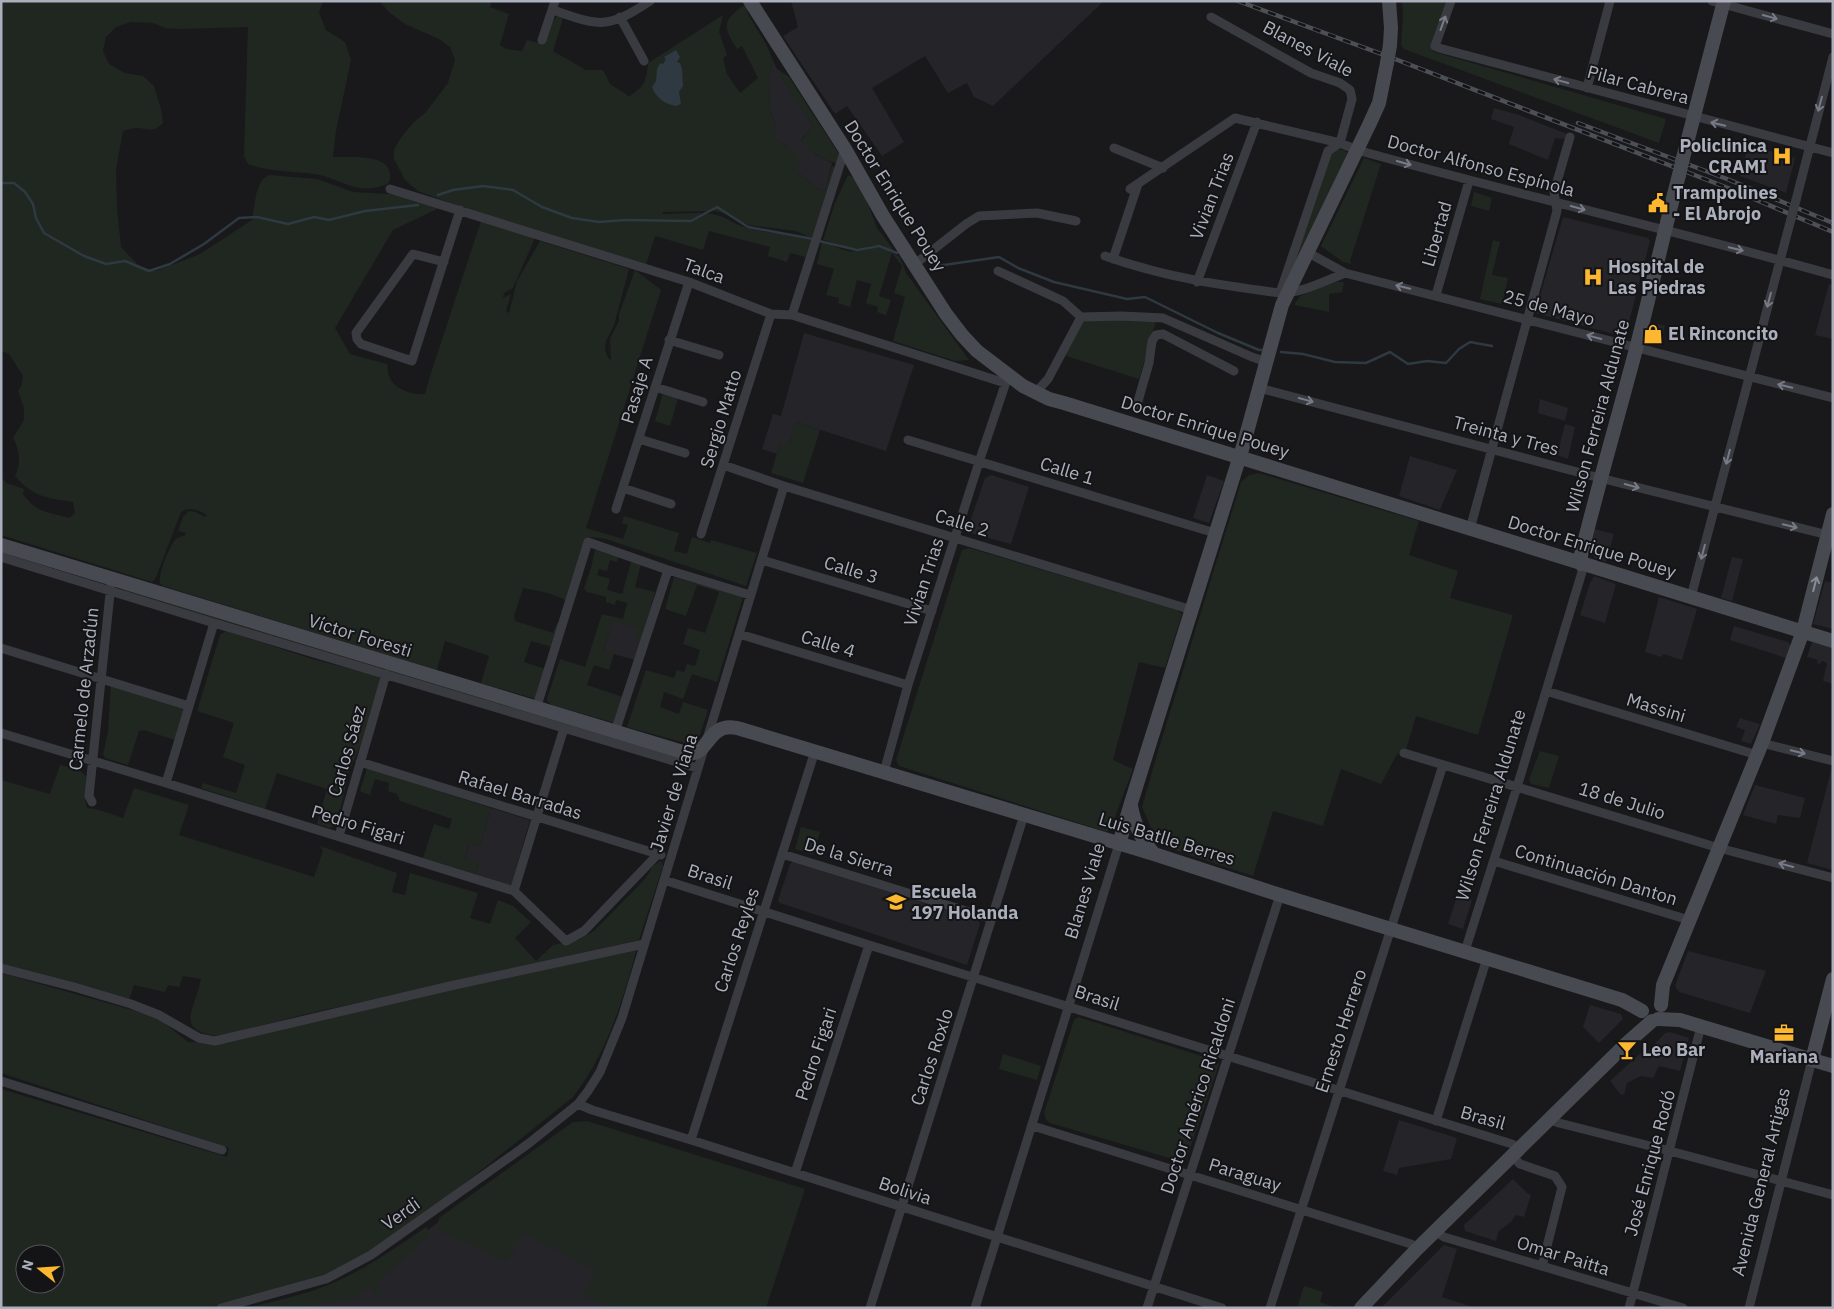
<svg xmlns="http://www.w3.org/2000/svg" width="1834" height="1309" font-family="'IBM Plex Sans',sans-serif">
	<rect width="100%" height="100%" fill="#19191c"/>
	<path fill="#252529" d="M791,1H1104L993,106L974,97L967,83L948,93L925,56L872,88L904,142L882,156L847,106L835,114L783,36L798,27Z
		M773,60L778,71L813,126L801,140L816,155L832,163L825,191L818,189L795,170L789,147L773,138L776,126L770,111L769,76Z
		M1494,108L1519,115L1567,134L1565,139L1555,138L1548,160L1509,144L1514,127L1491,119Z
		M1748,145L1795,158L1786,193L1740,176Z
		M1563,217L1648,238L1650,241L1625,337L1535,313Z
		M1829,284L1833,285V339L1815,335Z
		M1652,323L1665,326L1660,346L1651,343L1649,340Z
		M804,333L914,365L886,451L796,422L788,446L780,444L777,454L762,449L773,414L781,416Z
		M1540,399L1568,408L1565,421L1538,413Z
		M1565,424L1575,427L1568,459L1557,455Z
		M1410,456L1457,470L1440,510L1399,496Z
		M991,475L1029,487L1011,544L970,533L968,528L985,478Z
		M1207,475L1224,481L1209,523L1193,518Z
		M1594,529L1614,534L1606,562L1595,558L1589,549Z
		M1732,557L1743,559L1732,601L1721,598Z
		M1594,576L1616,584L1605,623L1580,615L1590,583Z
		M1825,581L1833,583V629L1813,624Z
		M1659,597L1697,609L1682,660L1663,654L1662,657L1645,652Z
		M613,620L639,628L641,642L635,660L603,651Z
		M1734,626L1788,642L1791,646L1786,658L1730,640Z
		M1812,642L1833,648V684L1823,681L1827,663L1822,661L1820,664L1817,663L1818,660L1807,657Z
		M1740,718L1760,724L1751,744L1741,741L1745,730L1736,727Z
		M1832,767L1833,768V870L1807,863Z
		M1755,785L1805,798L1800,818L1778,815L1776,824L1743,815Z
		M491,808L530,820L511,886L475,874L479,863L465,859L470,843L480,846Z
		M793,862L978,920L980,924L967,965L780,903L778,901L790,864Z
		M1457,896L1472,900L1463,929L1448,924Z
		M1688,951L1766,971L1750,1013L1679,992L1675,986Z
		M1590,1005L1621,1014L1623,1019L1599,1043L1583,1027Z
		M1670,1032L1689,1038L1680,1071L1659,1066L1653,1078L1641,1076L1627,1083L1624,1095L1620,1094L1610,1081L1644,1050L1647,1052L1665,1033Z
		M1399,1120L1457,1138L1451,1159L1399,1168L1397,1175L1383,1171Z
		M1513,1179L1528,1194L1531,1195L1524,1217L1516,1215L1511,1222L1499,1231L1496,1241L1465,1231L1464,1225Z
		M471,1197L637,1288L626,1308H286L364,1279Z
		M1444,1245L1457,1249L1442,1297L1476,1308H1381Z"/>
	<path fill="#1f2720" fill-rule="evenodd" d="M1,1H323L319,13L326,30L345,42L351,60L336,131L333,157C351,158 398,152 389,183C358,198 342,178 314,174C292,171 269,172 248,164L244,156L248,27L178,29L165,28L153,23L131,22L116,27L106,37L103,51L109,64L125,73L143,76L154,86L161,109L163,123C152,134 149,128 136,128C132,128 127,130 123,131L116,170L117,208L121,247L139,266L156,271L200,254L252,220C255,206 255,181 269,175L317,179L353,192L408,195L438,205L437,209L393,230L335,328L350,354L387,364C388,369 388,376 391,380C398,391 414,395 425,394L429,379L481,221L535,238L513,288L504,293L503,298L511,294L506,311L509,313L517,281L540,241L629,269L614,325L606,341L605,350L608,358L611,360L610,339L619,321V314L635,270L661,290L586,528L623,539L628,525L622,523L624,516L679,533L674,551L687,554L692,537L710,543L711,540L757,553L746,586L606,539L590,537L586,539L562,614L561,612L565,602L564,599L548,593L523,588L514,616L515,621L553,633L557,623L560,621L552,647L531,641L524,662L545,669L536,699L481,683L489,656L445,641L437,670L163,586L160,583C158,575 169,547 175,540C177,537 182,537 185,535L186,533L178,531L183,517L189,511L195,512L205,517L207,515C199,510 190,506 181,512L156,577L152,582L1,535V477L6,483L24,489L23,494C36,513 49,512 69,518L75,513L73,502C47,498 33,497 15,476C21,465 20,449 13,438L24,420V408L18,391L21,387L23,376L9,354L1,351Z
		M379,1H492L490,7L509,14L500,45L506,49L522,51L527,40L539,43C550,36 550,21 560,13L563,15L562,22L553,51L586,70H603L610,84L629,96C644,88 647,80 648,63L723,15L719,32L727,55L723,58L727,74L740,93L758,78L742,46L737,49C723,27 722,21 743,6L746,7L749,16L766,44L773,60L769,76L770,111L776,126L773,138L789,147L801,160L795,170L818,189L825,191L832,166L838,169L812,238L796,231L748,225L727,214L716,211L663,212L662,214C680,214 699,211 716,215C727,217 734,224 744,227C762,233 779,233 797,235C804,236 809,240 815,241L810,258L790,253L787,262L768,256L770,247L709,231L703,250L655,236L646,265L458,206L418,191L405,180L394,159V150L400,139L413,123L426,112L448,83L455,60L450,47L439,39L405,24L390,13Z
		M1402,1H1447L1431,45L1434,52L1666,119L1659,143L1404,49L1401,45L1403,16Z
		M778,69L789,77L833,145L840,155L838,163C824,162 810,151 801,141L813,126L777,71Z
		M1333,149L1344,150L1349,154L1287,285Z
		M1364,158L1381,164L1350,261L1352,264L1343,262L1321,246Z
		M848,175L857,179L860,183L877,228L893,249L892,251C873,238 865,252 846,248C838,246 831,241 823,240L835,203Z
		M1474,192L1492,198L1489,211L1471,206Z
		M1493,240L1500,242L1492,275L1508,278L1502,304L1480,299Z
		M822,242C832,243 838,250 848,251C857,253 866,247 875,247C883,247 893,253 900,257L906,273L969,360L955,361L893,341L905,297L894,293L902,266L892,253L879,296L891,300L886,315L877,312L878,307L866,303L871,284L857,280L850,307L838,303L839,298L826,295L834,269L817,264Z
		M1335,282H1344L1342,292L1329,294V312L1294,305L1300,296Z
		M1157,318L1139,379L1063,355L1083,320Z
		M663,393L679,395L670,426L655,421Z
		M796,422L820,430L803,483L771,473L780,443L788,446Z
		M1259,473L1419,521L1409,555L1458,571L1450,598L1513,615L1478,735L1416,716L1406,750H1402L1396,756L1381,784L1341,769L1323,826L1273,811L1253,876L1169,848L1156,839L1142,807L1159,748L1241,482L1249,475Z
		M969,548L1177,610L1182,614L1165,668L1139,662L1113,760L1133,769L1113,822L1107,832L899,766L896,760L962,550Z
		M598,549L619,556L617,562L610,560L607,571L599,569L597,575L610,579L607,590L622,594L631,562L641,564L635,587L655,592L641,642L635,640L638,628L613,621L603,650L614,653L609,670L594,665L587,685L623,697L615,723L552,705L548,702L547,699L560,659L585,667L602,614L623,619L627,603L616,600L615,605L606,602V597L587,592L584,588L591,568L595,550Z
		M674,577L743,597L717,682L692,674L683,699L664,692L660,707L679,714L683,702L708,710L696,746L627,727L646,670L674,678L677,670L684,672L687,664L695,666L700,650L683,644L688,628L705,633L719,592L697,585L686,616L665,609Z
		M127,588L375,664L384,669H391L691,762L690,763L124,594V590Z
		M226,631L312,659L379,676L380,681L360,746L348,774L342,803L334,826L330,828L317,824L327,789L277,773L265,809L201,788L203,783L236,793L245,765L223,757L234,723L197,711L220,635Z
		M111,684L185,705L181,742L144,730L139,731L128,765L105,758L103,754L108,732Z
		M1540,751L1559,756L1549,788L1531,784L1529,779Z
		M60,765L78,769L87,777L85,800L87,808L99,810L123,818L134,788L189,805L179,835L314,877L323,851L320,846L397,873L392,892L405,895L410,873L478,893L470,918L490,924L498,900L513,906L531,922L515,938L536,961L553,945L578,940L594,931L645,879L653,866L661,861L663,866L639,940L302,1015L222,1036C172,1032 195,1010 201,979L183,976L179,987L168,985L165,992L134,985L129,1000L1,964V780L50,794Z
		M367,768L491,808L480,846L470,843L465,858L479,863L475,874L423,858L434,824L449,829L452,819L400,801L397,794L388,791L389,783L375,779L370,795L360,791Z
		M801,827L820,832L813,855L795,849Z
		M637,948C623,1001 607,1053 573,1097L384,1248L321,1280L208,1308H1V1089L227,1157L229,1148L1,1073V973L146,1014L162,1021L188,1042L227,1043L324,1018ZM25,1254H55V1284H25Z
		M1078,1017L1214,1060L1219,1064L1186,1160L1183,1162L1050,1123L1046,1120L1044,1113L1074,1020Z
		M1003,1054L1041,1066L1037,1080L999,1069Z
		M587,1121L805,1189L766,1308H614L582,1295L596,1271L524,1233L507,1262L439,1231L437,1225L439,1218L573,1122Z
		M426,1227L431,1234L377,1283L384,1294L377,1295L369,1287L356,1298L313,1305L307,1307L248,1308C273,1301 299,1296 323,1287C360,1273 394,1249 426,1227Z
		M1304,1286L1323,1292L1320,1302L1336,1308H1297Z"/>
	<path fill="#2e3941" d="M676,50L680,57L677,62L680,63L682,69L683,86L679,92L681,104L676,106C666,105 655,97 652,87L656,81L657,69L660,63L663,64L666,59L664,57Z"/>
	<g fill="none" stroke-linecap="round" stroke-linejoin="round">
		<path stroke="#2e3941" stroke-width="2.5" d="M1,183H14L25,192L33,204L36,218L44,233L84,256L106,264L125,261L149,271L170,264L204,244L239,218L257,217L288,224L314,217L329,220L365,211L418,205
			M438,195L453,190L483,186L513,190L542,207L572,218L599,222L625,220L691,221L717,207L748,227L813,239
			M819,241L857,250L879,246L897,253
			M934,264L944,265L999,257L1018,268L1054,282L1127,299L1145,297L1218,333L1259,350H1265
			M1281,352L1303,354L1335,362L1366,363L1390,352L1408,364L1427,361L1446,363L1459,349L1470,342L1492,346"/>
		<path stroke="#3a3b41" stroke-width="9" d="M1451,1L1435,46L1439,48L1833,153
			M1712,1L1833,34
			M553,10C566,14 581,21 595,22C614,25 635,11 650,1
			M620,17L644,61
			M1211,17L1311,73L1340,83L1350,90L1352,99L1340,143L1328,151L1280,293C1302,293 1325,281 1345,273
			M542,40L555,1
			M1587,88L1610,1
			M1114,148L1163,168
			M390,189L689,282L771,314L792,315L1005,383
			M1130,189L1235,118L1340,143L1357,150C1515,194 1675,230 1833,275
			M1796,200L1833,57
			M1307,252L1345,273L1833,398
			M1105,256C1164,277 1219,285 1280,293
			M1113,259L1138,184
			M444,262L413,254L356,333L357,339L361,344L412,361L460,210
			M915,264L966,224L979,216L1037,213L1076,221
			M998,271L1063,301L1081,317L1122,316L1163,318L1252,357L1267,362
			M1197,282L1257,122
			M1436,295L1469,181
			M792,315L845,149
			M669,340L719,355
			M655,387L703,402
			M1259,388L1600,478L1832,536
			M1036,392L1048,379L1081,317
			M1136,408L1149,363L1152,341L1156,335L1163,334L1234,371
			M639,439L685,453
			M908,440L1215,533
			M723,465L784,486L1192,610
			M623,488L671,504
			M616,509L689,282
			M1470,529L1557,211L1554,192L1570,137
			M701,534L771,314
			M1,557L214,623L697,768
			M762,560L932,611
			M1691,597L1791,219
			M739,634L908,685
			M1,648L189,706
			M1546,691L1757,755
			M536,709L588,542L668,570L750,595
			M615,732L668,570
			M1,733L166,783L514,891L566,941L584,931L658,854
			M1762,743L1833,761
			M1404,753L1719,848L1833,878
			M360,762L661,855
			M884,772L908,685L979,462L1007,379
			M166,783L214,623
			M92,802L89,796L111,584
			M339,836L386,674
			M782,854L992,919
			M1494,861L1689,920
			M664,880L869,945L1512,1144L1519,1149
			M514,891L564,728
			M1465,951L1517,787L1582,572L1581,564
			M1,968L74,987L131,1004L159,1015L199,1038L215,1041L450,986L644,944
			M1,1081L222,1150
			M578,1104L592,1110L691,1140L1222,1308
			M1549,1119L1559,1123L1670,1151L1833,1195
			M1436,1121L1487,958
			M1033,1126L1411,1244L1417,1249
			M691,1140L815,751
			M1512,1156L1520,1164L1555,1176L1562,1187L1542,1266
			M795,1173L869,945
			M1435,1231L1444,1237L1683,1308
			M221,1308L326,1279L371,1255L528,1144L578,1104L588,1091L600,1072L622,1018L784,486
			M870,1308L1024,815
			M975,1308L1119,844
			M1147,1308L1280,895
			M1270,1308L1443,765
			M1629,1308L1701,1026
			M1749,1308L1812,1060"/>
		<path stroke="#484a51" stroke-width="14" d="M750,1L845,149L883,216L946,314L962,335L977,351L1023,386L1049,399L1064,403L1833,641
			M1389,1L1391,28L1390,45
			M1683,158L1724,1
			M1,545L686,753C705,758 707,732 724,728C731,726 738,728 744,730L1154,854L1280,895L1622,1000L1642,1011
			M1581,564V555C1598,486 1618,417 1636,349C1651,291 1664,232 1679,175
			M1131,806C1135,826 1141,839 1154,854
			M1119,844L1131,803L1244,443L1282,305L1369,125L1379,103L1387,63
			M1661,1005L1663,985L1762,743L1803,631L1833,514
			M1658,1019L1680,1020L1833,1066
			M1812,1060L1833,979
			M1361,1308L1417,1249L1627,1043L1652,1021"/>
		<defs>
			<path id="rail" d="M1238,1L1395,59L1728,188L1833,232
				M1578,123L1727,179L1833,223"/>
		</defs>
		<use href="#rail" stroke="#4d4f56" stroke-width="4.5"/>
		<use href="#rail" stroke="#141417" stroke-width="2.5" stroke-dasharray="8" stroke-linecap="butt"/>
		<path stroke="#3a3b41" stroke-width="9" d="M1791,219L1796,200"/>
		<path stroke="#484a51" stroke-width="14" d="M1387,63L1390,45
			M1679,175L1683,158"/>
	</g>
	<defs><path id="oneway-shaft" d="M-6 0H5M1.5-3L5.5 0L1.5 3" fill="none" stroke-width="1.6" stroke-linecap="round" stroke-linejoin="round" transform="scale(1.25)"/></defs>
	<g stroke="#787b85">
		<use href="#oneway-shaft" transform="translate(1770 17) rotate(15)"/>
		<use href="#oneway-shaft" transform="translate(1443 23) rotate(-70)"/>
		<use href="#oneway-shaft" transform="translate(1561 81) rotate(-165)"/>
		<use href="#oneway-shaft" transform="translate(1820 104) rotate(105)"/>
		<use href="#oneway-shaft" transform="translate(1718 124) rotate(-166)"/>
		<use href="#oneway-shaft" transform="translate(1404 163) rotate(16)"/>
		<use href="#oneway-shaft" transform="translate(1578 208) rotate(15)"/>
		<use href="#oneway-shaft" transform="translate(1736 249) rotate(14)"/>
		<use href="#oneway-shaft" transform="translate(1403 287) rotate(-166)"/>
		<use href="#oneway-shaft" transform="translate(1769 300) rotate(105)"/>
		<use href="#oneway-shaft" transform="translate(1594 337) rotate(-165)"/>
		<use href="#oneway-shaft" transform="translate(1785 386) rotate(-166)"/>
		<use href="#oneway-shaft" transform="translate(1306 400) rotate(15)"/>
		<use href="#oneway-shaft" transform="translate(1728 457) rotate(105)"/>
		<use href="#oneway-shaft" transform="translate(1632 486) rotate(15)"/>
		<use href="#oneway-shaft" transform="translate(1790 526) rotate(14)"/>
		<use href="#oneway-shaft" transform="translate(1703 552) rotate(105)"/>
		<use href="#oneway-shaft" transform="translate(1798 752) rotate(14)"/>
		<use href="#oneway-shaft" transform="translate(1786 865) rotate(-165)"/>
	</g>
	<use stroke="#888c97" href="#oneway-shaft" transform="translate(1815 584) rotate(-76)"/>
	<defs>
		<symbol id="hospital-bare" viewBox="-9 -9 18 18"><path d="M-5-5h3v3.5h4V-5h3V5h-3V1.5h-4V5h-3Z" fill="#fdb830" stroke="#141417" stroke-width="2.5" paint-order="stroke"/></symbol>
		<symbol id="civic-bare" viewBox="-9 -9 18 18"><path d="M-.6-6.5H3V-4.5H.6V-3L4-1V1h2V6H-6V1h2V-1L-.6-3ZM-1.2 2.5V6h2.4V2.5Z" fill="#fdb830" stroke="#141417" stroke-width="2.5" paint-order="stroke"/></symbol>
		<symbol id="shop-bare" viewBox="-9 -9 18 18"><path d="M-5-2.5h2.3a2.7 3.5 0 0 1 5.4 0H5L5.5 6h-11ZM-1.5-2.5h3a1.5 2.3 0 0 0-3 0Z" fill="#fdb830" stroke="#141417" stroke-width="2.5" paint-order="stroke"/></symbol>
		<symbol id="school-bare" viewBox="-9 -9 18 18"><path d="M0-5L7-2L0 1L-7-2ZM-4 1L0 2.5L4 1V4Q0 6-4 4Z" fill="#fdb830" stroke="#141417" stroke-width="2.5" paint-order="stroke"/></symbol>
		<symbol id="office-bare" viewBox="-9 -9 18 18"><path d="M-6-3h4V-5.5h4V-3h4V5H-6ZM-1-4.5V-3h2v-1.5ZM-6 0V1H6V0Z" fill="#fdb830" stroke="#141417" stroke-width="2.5" paint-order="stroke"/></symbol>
		<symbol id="bar-bare" viewBox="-9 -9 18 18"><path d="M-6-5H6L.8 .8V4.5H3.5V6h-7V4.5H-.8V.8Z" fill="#fdb830" stroke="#141417" stroke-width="2.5" paint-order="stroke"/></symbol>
	</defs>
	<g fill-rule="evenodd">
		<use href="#hospital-bare" x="1768" y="142" width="28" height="28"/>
		<use href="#civic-bare" x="1644" y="189" width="28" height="28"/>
		<use href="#hospital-bare" x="1579" y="263" width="28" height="28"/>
		<use href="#shop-bare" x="1639" y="320" width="28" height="28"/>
		<use href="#school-bare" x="882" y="888" width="28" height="28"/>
		<use href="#office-bare" x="1770" y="1019" width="28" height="28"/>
		<use href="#bar-bare" x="1613" y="1036" width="28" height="28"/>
	</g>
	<g text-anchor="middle" stroke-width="4" stroke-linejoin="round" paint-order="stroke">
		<g font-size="18" fill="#abb0bc" stroke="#141417">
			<text transform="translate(1308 49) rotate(28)" y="6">Blanes Viale</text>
			<text transform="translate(1638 85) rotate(15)" y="6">Pilar Cabrera</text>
			<text transform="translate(1481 166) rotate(15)" y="6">Doctor Alfonso Espínola</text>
			<text transform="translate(895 196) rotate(58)" y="6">Doctor Enrique Pouey</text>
			<text transform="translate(1212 196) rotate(-69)" y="6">Vivian Trias</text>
			<text transform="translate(1437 234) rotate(-74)" y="6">Libertad</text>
			<text transform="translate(704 271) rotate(20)" y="6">Talca</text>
			<text transform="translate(1549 308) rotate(15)" y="6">25 de Mayo</text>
			<text transform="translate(637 390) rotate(-73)" y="6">Pasaje A</text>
			<text transform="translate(1598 416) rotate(-75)" y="6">Wilson Ferreira Aldunate</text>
			<text transform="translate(721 419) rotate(-73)" y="6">Sergio Matto</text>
			<text transform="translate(1205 427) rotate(17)" y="6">Doctor Enrique Pouey</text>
			<text transform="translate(1506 436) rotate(15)" y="6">Treinta y Tres</text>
			<text transform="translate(1067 471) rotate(17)" y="6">Calle 1</text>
			<text transform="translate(962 523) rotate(17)" y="6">Calle 2</text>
			<text transform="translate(1592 547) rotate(17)" y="6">Doctor Enrique Pouey</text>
			<text transform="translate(851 570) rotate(17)" y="6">Calle 3</text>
			<text transform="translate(924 582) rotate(-72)" y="6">Vivian Trias</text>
			<text transform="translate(360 636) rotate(17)" y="6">Víctor Foresti</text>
			<text transform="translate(828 644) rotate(17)" y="6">Calle 4</text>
			<text transform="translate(84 689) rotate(-84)" y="6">Carmelo de Arzadún</text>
			<text transform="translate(1656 708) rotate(17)" y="6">Massini</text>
			<text transform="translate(347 751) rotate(-74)" y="6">Carlos Sáez</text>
			<text transform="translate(674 793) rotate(-73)" y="6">Javier de Viana</text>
			<text transform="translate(520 795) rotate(17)" y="6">Rafael Barradas</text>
			<text transform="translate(1622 801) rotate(17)" y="6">18 de Julio</text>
			<text transform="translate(1491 805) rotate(-73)" y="6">Wilson Ferreira Aldunate</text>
			<text transform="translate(358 825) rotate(17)" y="6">Pedro Figari</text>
			<text transform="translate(1167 839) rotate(17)" y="6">Luis Batlle Berres</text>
			<text transform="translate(849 857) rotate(17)" y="6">De la Sierra</text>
			<text transform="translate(1596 875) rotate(17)" y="6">Continuación Danton</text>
			<text transform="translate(710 877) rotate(18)" y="6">Brasil</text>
			<text transform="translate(1085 891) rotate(-73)" y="6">Blanes Viale</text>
			<text transform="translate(737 940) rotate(-72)" y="6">Carlos Reyles</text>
			<text transform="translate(1097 998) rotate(18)" y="6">Brasil</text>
			<text transform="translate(1341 1031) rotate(-72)" y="6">Ernesto Herrero</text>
			<text transform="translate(816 1054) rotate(-72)" y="6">Pedro Figari</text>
			<text transform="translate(932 1057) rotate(-72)" y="6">Carlos Roxlo</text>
			<text transform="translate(1198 1096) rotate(-72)" y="6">Doctor Américo Ricaldoni</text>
			<text transform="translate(1483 1118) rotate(16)" y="6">Brasil</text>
			<text transform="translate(1650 1163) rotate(-75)" y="6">José Enrique Rodó</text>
			<text transform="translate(1245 1175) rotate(17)" y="6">Paraguay</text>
			<text transform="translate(1761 1182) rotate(-76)" y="6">Avenida General Artigas</text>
			<text transform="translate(905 1191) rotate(18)" y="6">Bolivia</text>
			<text transform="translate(401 1214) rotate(-35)" y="6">Verdi</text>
			<text transform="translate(1563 1256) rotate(17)" y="6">Omar Paitta</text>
		</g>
		<g font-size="18" font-weight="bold" fill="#abb0bc" stroke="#141417" text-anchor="start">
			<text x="1767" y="152" text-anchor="end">Policlinica<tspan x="1767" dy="21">CRAMI</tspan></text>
			<text x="1673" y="199">Trampolines<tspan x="1673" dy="21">- El Abrojo</tspan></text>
			<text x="1608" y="273">Hospital de<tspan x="1608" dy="21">Las Piedras</tspan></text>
			<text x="1668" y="340">El Rinconcito</text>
			<text x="911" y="898">Escuela<tspan x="911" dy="21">197 Holanda</tspan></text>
			<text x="1642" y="1056">Leo Bar</text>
			<text x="1784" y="1063" text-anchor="middle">Mariana</text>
		</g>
	</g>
	<rect width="1834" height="1309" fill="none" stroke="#abb0bc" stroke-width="5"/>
	<g transform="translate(40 1269) rotate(287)"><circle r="24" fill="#141417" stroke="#505259"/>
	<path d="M0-4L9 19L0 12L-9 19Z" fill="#fdb830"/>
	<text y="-8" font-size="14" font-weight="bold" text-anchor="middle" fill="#abb0bc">N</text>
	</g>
</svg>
